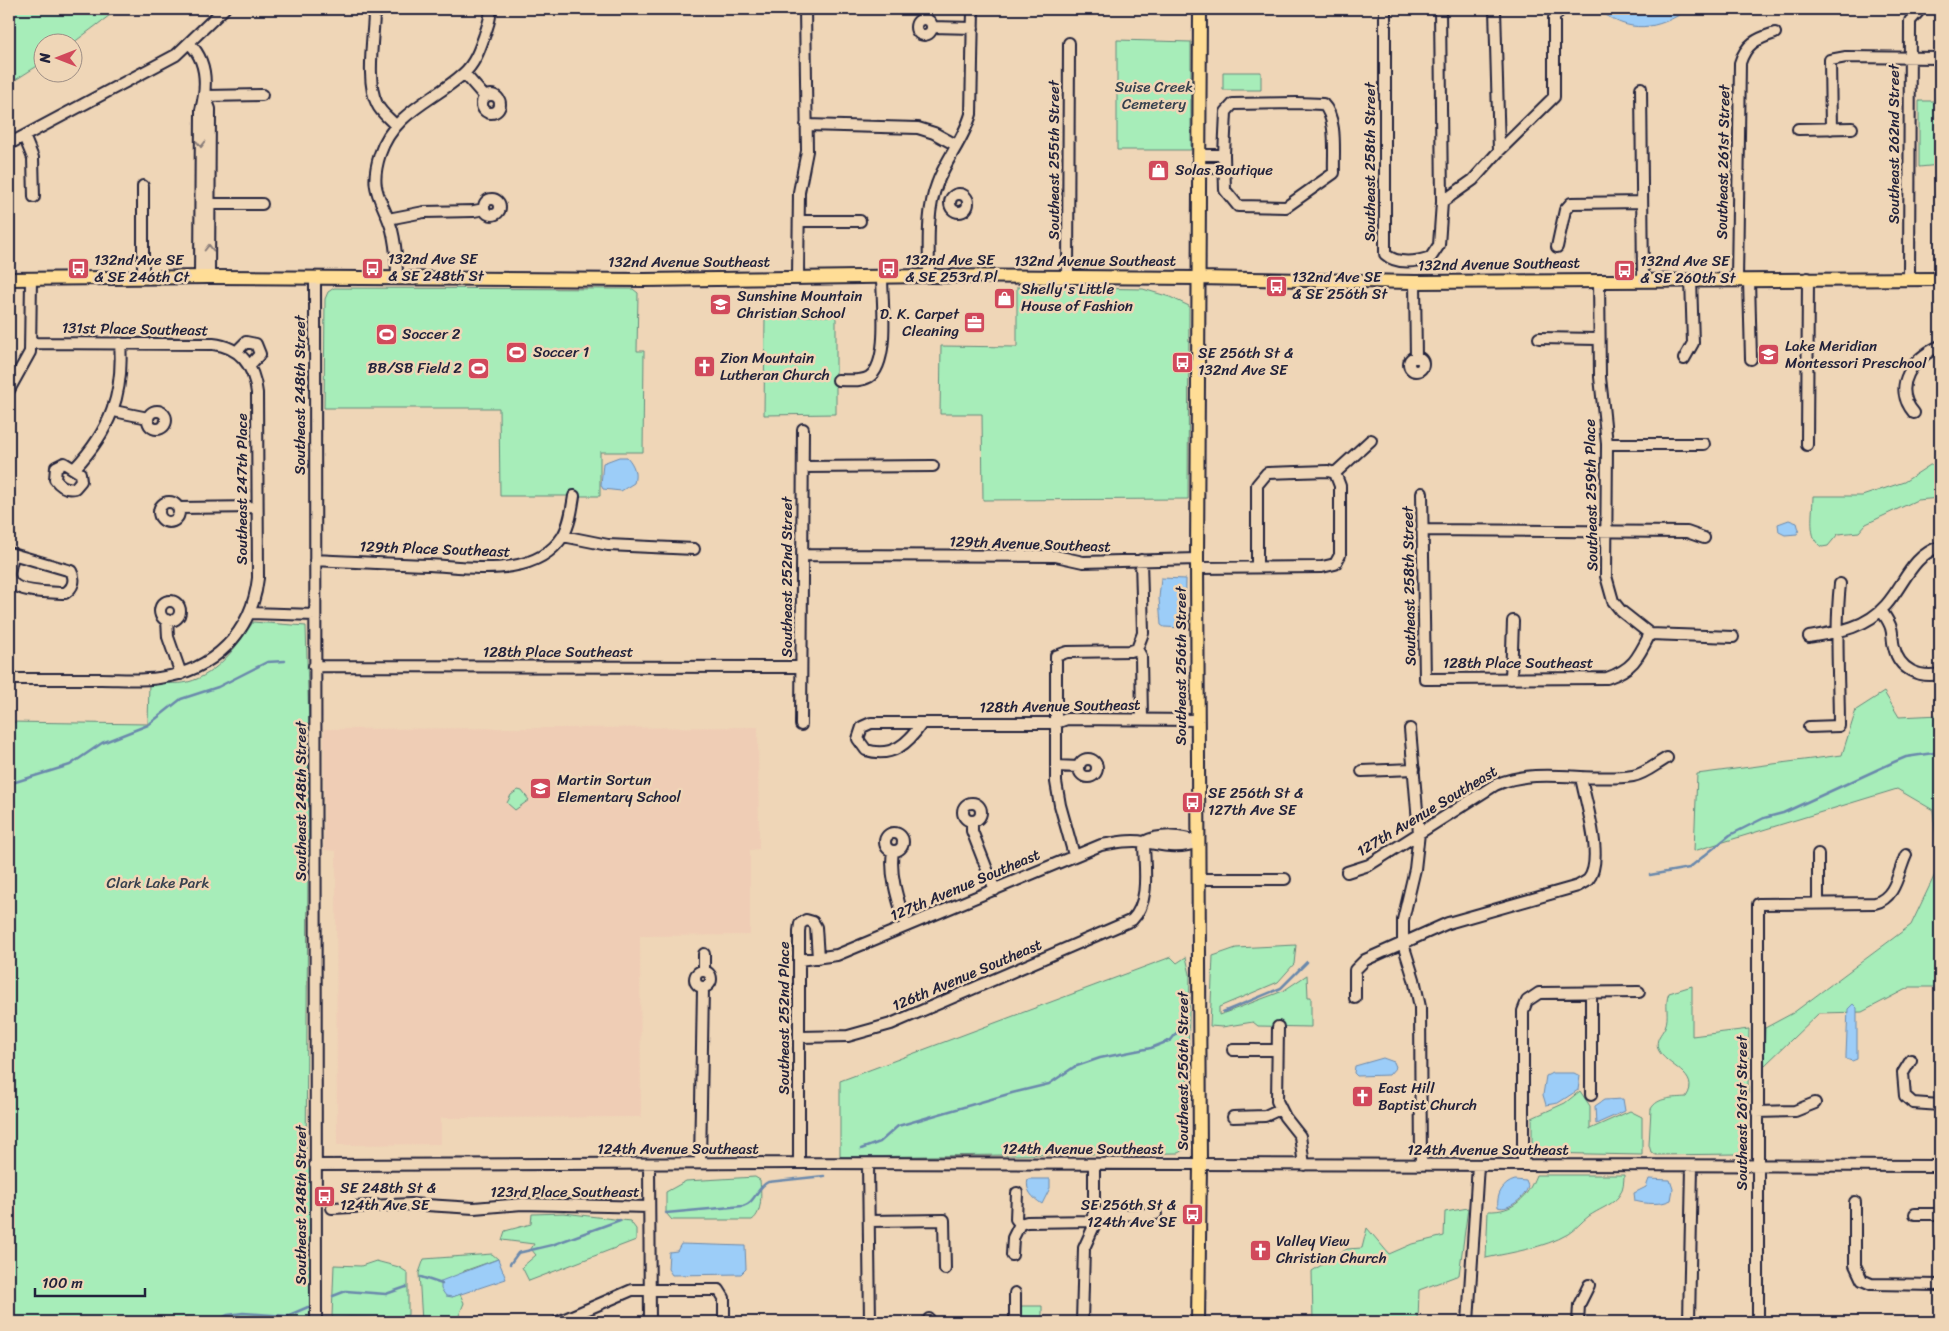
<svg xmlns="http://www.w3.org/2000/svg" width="1949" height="1331" font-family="Sriracha,sans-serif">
	<rect width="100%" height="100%" fill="#efd6b7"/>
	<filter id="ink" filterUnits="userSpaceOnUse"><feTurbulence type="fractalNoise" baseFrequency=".02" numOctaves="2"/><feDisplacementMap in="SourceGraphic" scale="10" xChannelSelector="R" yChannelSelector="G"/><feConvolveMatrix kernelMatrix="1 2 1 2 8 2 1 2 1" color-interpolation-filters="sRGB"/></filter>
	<g filter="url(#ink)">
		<path fill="#efcdb5" d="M758,727L759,849L750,850V935L640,936L641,1117L441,1118V1144L337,1145L336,851L324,850V729Z"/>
		<path fill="#a7edb9" stroke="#64887a" d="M9,9H118L73,43L42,42V63L9,84Z
			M1117,40L1191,42V150H1117Z
			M1223,72H1261V90H1223Z
			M1919,101H1940V165L1919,167Z
			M1017,287L1143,289L1170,297L1189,306L1188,499L983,500L982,414H940L941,346L1017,347Z
			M334,288L633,289L638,293L637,351H644L643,452H600V496H500L499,408H324L325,299L328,292Z
			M765,316H836V414L764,415Z
			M1930,465H1940V477L1933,482L1940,488V498L1917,500L1866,524L1859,532L1838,534L1828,546L1822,547C1807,540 1813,511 1813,496H1862L1904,482Z
			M253,622L306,626L309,725L306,1165H315L316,1322H9V722L148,724L149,683C161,682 176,685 188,682C217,675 238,645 253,622Z
			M1884,692L1899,717L1940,715V916L1938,919L1940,987H1910L1862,1012L1819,1013L1764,1066L1765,1028L1793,1013L1911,925L1939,866L1933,810L1897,789L1694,851L1697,774L1842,755L1856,710Z
			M518,790L522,791L529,800L515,810L507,803L511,795Z
			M1296,945L1294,964L1278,982L1219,1007V1015L1283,991L1307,975L1308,997H1311V1027L1258,1026L1253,1022L1222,1027L1210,1026L1213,956L1236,948Z
			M1171,957L1177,963L1186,957L1190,974L1186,1143L1185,1149L1178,1153L840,1157V1081Z
			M1692,986V1036L1749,1029L1747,1147L1738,1154L1656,1155L1651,1152L1649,1145L1651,1109C1657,1097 1674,1098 1686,1097C1702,1074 1665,1066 1658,1049C1655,1039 1661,1035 1665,1027C1670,1016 1664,1004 1669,993Z
			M1580,1091L1590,1106V1129L1630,1111L1642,1117V1155L1538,1153L1532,1146V1118L1565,1103Z
			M1536,1175H1624C1624,1203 1609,1203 1589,1216C1582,1221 1576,1229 1568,1234C1544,1248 1513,1252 1486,1258L1488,1211C1514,1212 1527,1198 1536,1175Z
			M755,1177L760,1180C761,1191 763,1213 752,1220H672L666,1213V1192L686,1181Z
			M1468,1208L1459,1275L1419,1290L1418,1322H1313L1312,1271L1347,1249L1362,1248L1367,1228L1389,1254L1412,1244L1444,1236L1445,1212Z
			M564,1213L630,1221L636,1229V1240L529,1281L522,1267L536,1255L531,1249L534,1244L502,1240L505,1231L531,1224L532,1214Z
			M492,1254L498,1259L464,1271L452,1297L460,1294L464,1303L458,1318L437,1322H422L419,1273L424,1259Z
			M376,1261L399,1267L408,1273V1315L392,1318L350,1317L334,1319L332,1316L334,1265L361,1266Z
			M1021,1306H1042V1322H1022Z"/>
		<path fill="#9ccdf8" stroke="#6b89ac" d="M1598,9H1689C1657,30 1629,35 1598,9Z
			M619,457H627C634,465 637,473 634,483L621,491L603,489L601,485L603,463Z
			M1789,520L1797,523L1799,530L1797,534L1785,535L1779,532L1778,524Z
			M1161,578L1186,579L1185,628L1164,627L1161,625L1159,598Z
			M1853,1004L1857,1008V1059L1852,1061L1846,1059V1055L1848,1009Z
			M1383,1058L1394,1062L1396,1067L1389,1075L1357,1076L1354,1073L1355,1066Z
			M1574,1073L1580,1076L1578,1090L1558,1103L1546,1105L1543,1095L1546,1076L1552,1073Z
			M1623,1099L1625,1111L1596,1124L1595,1106L1604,1100Z
			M1028,1179H1050V1188L1042,1204C1033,1198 1025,1191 1028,1179Z
			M1649,1179L1670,1180L1673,1189L1671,1200C1662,1205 1645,1204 1635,1201L1634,1193L1646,1187Z
			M1515,1180L1526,1181L1528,1186C1526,1197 1509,1211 1498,1207C1496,1195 1503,1183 1515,1180Z
			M681,1244L745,1246L746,1269L741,1274L672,1275L668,1269L669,1252L677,1251Z
			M498,1259L506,1279L452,1297L446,1296L441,1289V1281Z"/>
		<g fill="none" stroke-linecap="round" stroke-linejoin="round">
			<path stroke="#6b89ac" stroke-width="2.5" d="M9,784L70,765L102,743L148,725L181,699L218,687L267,662L285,661
				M1650,875L1689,868L1730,835L1764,818L1783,813L1894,762L1906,757L1940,752
				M1223,1012L1281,988L1307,962
				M861,1149L880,1142L898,1126L1012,1093L1049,1084L1074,1067L1100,1058L1151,1048L1171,1040L1178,1031
				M666,1213L743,1206C756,1202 756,1188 768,1182L824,1176
				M510,1264L518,1253L552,1245L620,1220
				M421,1277L442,1284
				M333,1296L346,1291L386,1294L406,1287
				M213,1322L228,1315L243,1313L287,1316L308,1307"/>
			<defs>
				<path id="minor" d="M372,9L374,15C373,40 366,83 377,104C381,113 389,118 395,125
					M1385,9V254C1397,265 1417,262 1431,257L1439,245L1442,202L1440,9
					M1495,9L1499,151
					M916 27a8 8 0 1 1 16 0a8 8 0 1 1-16 0Z
					M932,27L973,28
					M190,44C208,62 207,87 201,110L200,277
					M464,73L485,97
					M1641,88L1643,279
					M482 104a9 9 0 1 1 18 0a9 9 0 1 1-18 0Z
					M205,96L210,109L209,277
					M205,96L262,95
					M1297,103L1323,104C1338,119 1333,154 1334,173L1286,207L1238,206L1225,190L1224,155L1226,112L1233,104Z
					M806,125L918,128L934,133L956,145
					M1798,129L1852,128
					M1831,129L1830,60L1846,57L1940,58
					M24,136L33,158L34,197
					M9,144L176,55L224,9
					M1199,155H1224
					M1199,168H1224
					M950 203a9 9 0 1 1 18 0a9 9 0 1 1-18 0Z
					M484 207a8 8 0 1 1 16 0a8 8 0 1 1-16 0Z
					M1442,202L1473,180L1499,151L1554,97V18L1559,11
					M204,204H262
					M388,219L424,212L474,211L484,209
					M799,221H860
					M1557,247L1565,210L1571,203L1642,202
					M929,276C929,246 926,212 937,184C946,159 964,139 971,114L973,9
					M143,277V186
					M798,277L799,192L807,151L805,9
					M1068,277L1069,43
					M315,279L316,1322
					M397,279C397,262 396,246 392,230C382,197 368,192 380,154C394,112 433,101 463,74C475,64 480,48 485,34C487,27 492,16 490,9
					M1909,279L1910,21L1918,12
					M1599,280L1600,377L1607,444L1606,576L1613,601L1621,611L1650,634
					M1737,280L1740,63C1746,44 1756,39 1775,33
					M1749,280L1751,359
					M1415,282L1416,358
					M1539,338L1598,339
					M236,352L246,342L256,344L260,354L250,365
					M1409 364a7 7 0 1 1 14 0a7 7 0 1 1-14 0Z
					M1684,359L1693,343L1691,279
					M838,380C848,380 860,382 869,377C890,364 882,300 882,277
					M9,390L30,352L31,279
					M148 420a9 9 0 1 1 18 0a9 9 0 1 1-18 0Z
					M114,411L148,418
					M1914,413C1891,386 1913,358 1940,346
					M1607,444H1704
					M1807,445L1808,278
					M64,463L80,473L81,481L75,488C66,490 60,486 55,479L56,467Z
					M803,467L933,466
					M75,468C110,431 124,394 120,343
					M1422,493L1425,679L1607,678C1633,669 1638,658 1650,634
					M159 512a10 10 0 1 1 20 0a10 10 0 1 1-20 0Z
					M178,508L257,507
					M1422,530L1687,532L1704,538
					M563,536L608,545L694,549
					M9,553L71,571C76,580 73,588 65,593C52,592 13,594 10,578C8,571 12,562 13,555
					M802,555L1056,556L1083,562L1197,559
					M315,560C353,562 391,564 429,565C472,567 535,579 563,536C570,524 572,509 574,496
					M1141,560L1143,633L1137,649L1141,656L1142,719
					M1257,567V485L1267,473L1328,471L1335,473L1371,440
					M1197,568L1322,567L1335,564L1340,555V486L1335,473
					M160 611a10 10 0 1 1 20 0a10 10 0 1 1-20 0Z
					M1881,610C1884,615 1889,621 1891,628C1893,634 1892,641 1894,647C1899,670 1919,678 1940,674
					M250,613L315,615
					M167,620L168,637L181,674
					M1650,634L1733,637
					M1809,637C1838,632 1866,628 1886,605C1904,585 1912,555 1940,547
					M314,666L801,667
					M9,679C39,679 70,679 101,679C120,679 140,681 159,678C213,671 252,633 258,578L257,393C254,366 241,347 213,344L31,343
					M1511,679L1513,621
					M922,723C908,744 892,758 866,750L858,739L862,727L871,723H1056L1067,719L1198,720
					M801,725L803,429
					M1809,727L1839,726C1839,679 1835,631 1840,584
					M1410,729L1419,833L1415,869L1403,920V944L1414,979L1420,1007L1421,1165
					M1079 768a9 9 0 1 1 18 0a9 9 0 1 1-18 0Z
					M1056,766L1079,767
					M1362,771L1414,769
					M963 812a9 9 0 1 1 18 0a9 9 0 1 1-18 0Z
					M972,822V831L995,890
					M885 842a9 9 0 1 1 18 0a9 9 0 1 1-18 0Z
					M1144,842C1159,834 1182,835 1197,842
					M893,851C889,876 899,903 906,926
					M1818,854V903
					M1074,855L1060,805L1056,782V656L1067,652L1130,651L1137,649
					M1347,872L1369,865L1495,785C1538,766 1587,783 1633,776C1645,774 1656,764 1667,758
					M1198,879H1285
					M799,960L837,955L1101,845C1115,843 1131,839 1144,842C1162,845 1180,850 1197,842
					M704,970V954
					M695 979a8 8 0 1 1 16 0a8 8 0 1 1-16 0Z
					M1355,998V970L1365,960L1448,923L1578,886C1581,884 1585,882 1588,880C1605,860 1585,801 1581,777
					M1278,1027L1277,1101L1285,1117L1300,1136L1304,1165
					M800,1037L848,1036L891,1024L1132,920C1151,901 1144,866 1144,842
					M1233,1050H1277
					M1911,1060L1903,1073L1905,1096L1913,1103L1940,1105
					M1591,1095V993
					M1757,1112L1795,1111L1815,1103
					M1233,1117L1265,1116L1280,1109
					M700,1163L703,988
					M799,1163V931L800,924L806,920L813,922L816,927L818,958
					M649,1164L650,1322
					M868,1164L870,1322
					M315,1165L799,1163L1940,1166
					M1523,1165V1011L1527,1001L1539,993L1639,992
					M1855,1202V1265L1862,1280L1871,1284L1940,1285
					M332,1208L410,1204L474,1208L522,1204L649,1207
					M1915,1214H1940
					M1093,1215L1156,1214
					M869,1221L944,1220L945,1269
					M1020,1224L1027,1222L1094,1221
					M1012,1255L1013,1238L1020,1224L1016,1219L1017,1193
					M558,1322L632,1290H719L724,1298V1322
					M929,1322V1319
					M1015,1322V1293
					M1082,1322L1084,1248L1094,1226V1164
					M1468,1322L1478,1165
					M1578,1322L1579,1305L1589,1285
					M1689,1322L1692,1166
					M1758,1322V904L1875,903C1896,898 1898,872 1906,855"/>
				<path id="major" d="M9,279L209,277L644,280L929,276L1198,278L1415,282L1940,279
					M1198,1322L1200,1164L1197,559L1200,9"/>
			</defs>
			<use href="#minor" stroke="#22223b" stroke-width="14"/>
			<use href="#major" stroke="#22223b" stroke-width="16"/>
			<use href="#minor" stroke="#efd6b7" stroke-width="10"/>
			<use href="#major" stroke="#ffdd96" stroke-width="12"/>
		</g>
		<defs><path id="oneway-chevron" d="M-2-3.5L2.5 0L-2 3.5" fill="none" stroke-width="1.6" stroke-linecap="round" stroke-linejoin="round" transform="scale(1.25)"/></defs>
		<g stroke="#887c79">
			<use href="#oneway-chevron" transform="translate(201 144) rotate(90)"/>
			<use href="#oneway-chevron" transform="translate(209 248) rotate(-90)"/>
		</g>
	</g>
	<defs>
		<symbol id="shop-square" viewBox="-11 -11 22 22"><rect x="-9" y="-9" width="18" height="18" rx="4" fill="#d1495b" stroke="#efd6b7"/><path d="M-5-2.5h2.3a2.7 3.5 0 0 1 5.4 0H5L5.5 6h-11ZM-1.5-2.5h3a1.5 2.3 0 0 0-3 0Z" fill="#fff"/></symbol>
		<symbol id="bus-square" viewBox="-11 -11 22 22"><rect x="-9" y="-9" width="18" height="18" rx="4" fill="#d1495b" stroke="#efd6b7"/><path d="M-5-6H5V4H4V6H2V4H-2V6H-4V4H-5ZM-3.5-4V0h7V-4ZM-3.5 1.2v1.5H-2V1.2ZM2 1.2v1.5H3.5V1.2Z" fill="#fff"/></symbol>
		<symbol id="school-square" viewBox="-11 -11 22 22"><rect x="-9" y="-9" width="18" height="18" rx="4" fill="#d1495b" stroke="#efd6b7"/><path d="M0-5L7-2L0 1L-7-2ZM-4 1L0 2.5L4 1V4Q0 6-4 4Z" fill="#fff"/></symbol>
		<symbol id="office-square" viewBox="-11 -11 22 22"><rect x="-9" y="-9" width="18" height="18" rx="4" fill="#d1495b" stroke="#efd6b7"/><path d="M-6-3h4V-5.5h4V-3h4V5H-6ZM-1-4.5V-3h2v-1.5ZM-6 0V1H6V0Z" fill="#fff"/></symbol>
		<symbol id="stadium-square" viewBox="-11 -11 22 22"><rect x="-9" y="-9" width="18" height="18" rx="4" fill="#d1495b" stroke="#efd6b7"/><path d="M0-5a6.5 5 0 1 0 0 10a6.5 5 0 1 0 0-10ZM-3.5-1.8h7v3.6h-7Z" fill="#fff"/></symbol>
		<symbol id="church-square" viewBox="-11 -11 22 22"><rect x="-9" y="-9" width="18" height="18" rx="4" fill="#d1495b" stroke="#efd6b7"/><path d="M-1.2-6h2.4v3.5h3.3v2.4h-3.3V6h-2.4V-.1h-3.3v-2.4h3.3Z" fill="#fff"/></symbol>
	</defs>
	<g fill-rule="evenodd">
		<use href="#shop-square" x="1146" y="158" width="25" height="25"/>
		<use href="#bus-square" x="360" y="256" width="25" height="25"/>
		<use href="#bus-square" x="66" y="256" width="25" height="25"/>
		<use href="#bus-square" x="876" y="256" width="25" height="25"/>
		<use href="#bus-square" x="1612" y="258" width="25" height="25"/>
		<use href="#bus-square" x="1264" y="274" width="25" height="25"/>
		<use href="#shop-square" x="992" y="286" width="25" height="25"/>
		<use href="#school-square" x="708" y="292" width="25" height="25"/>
		<use href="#office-square" x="962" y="310" width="25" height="25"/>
		<use href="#stadium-square" x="374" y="322" width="25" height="25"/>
		<use href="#stadium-square" x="504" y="340" width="25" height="25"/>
		<use href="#school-square" x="1756" y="342" width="25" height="25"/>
		<use href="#bus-square" x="1170" y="350" width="25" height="25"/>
		<use href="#church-square" x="692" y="354" width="25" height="25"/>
		<use href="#stadium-square" x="466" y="356" width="25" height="25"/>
		<use href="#school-square" x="528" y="776" width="25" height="25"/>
		<use href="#bus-square" x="1180" y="790" width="25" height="25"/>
		<use href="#church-square" x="1350" y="1084" width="25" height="25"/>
		<use href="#bus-square" x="312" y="1184" width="25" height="25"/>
		<use href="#bus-square" x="1180" y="1202" width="25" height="25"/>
		<use href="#church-square" x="1248" y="1238" width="25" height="25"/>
	</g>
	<g text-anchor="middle" stroke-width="5" stroke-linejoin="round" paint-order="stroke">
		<g font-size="15" fill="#36404e" stroke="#efd6b7">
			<text x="1154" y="92">Suise Creek<tspan x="1154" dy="17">Cemetery</tspan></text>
			<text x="158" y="888">Clark Lake Park</text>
		</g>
		<g font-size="15" fill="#22223b" stroke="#efd6b7">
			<text transform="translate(1894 144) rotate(-90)" y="5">Southeast 262nd Street</text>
			<text transform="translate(1054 160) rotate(-90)" y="5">Southeast 255th Street</text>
			<text transform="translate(1370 162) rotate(-90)" y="5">Southeast 258th Street</text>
			<text transform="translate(1723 162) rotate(-89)" y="5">Southeast 261st Street</text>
			<text x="1095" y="266">132nd Avenue Southeast</text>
			<text x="689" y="267">132nd Avenue Southeast</text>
			<text transform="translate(1499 264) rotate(-1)" y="5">132nd Avenue Southeast</text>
			<text transform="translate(135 329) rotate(1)" y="5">131st Place Southeast</text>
			<text transform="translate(300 395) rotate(-90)" y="5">Southeast 248th Street</text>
			<text transform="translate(242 489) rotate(-90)" y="5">Southeast 247th Place</text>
			<text transform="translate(1591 495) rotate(-91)" y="5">Southeast 259th Place</text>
			<text transform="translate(1030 544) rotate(2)" y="5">129th Avenue Southeast</text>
			<text transform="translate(435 549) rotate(2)" y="5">129th Place Southeast</text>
			<text transform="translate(787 577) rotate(-90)" y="5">Southeast 252nd Street</text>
			<text transform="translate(1409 586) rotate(-91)" y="5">Southeast 258th Street</text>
			<text x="558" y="657">128th Place Southeast</text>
			<text x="1518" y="668">128th Place Southeast</text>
			<text transform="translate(1181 666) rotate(-90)" y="5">Southeast 256th Street</text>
			<text transform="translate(1060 706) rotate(-1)" y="5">128th Avenue Southeast</text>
			<text transform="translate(301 801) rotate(-90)" y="5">Southeast 248th Street</text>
			<text transform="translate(1427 811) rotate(-31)" y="5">127th Avenue Southeast</text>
			<text transform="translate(965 885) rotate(-23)" y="5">127th Avenue Southeast</text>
			<text transform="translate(967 975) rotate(-23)" y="5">126th Avenue Southeast</text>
			<text transform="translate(784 1018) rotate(-90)" y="5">Southeast 252nd Place</text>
			<text transform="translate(1183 1071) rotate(-90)" y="5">Southeast 256th Street</text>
			<text transform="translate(1742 1113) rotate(-90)" y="5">Southeast 261st Street</text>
			<text x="678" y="1154">124th Avenue Southeast</text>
			<text x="1083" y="1154">124th Avenue Southeast</text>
			<text x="1488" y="1155">124th Avenue Southeast</text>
			<text x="565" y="1197">123rd Place Southeast</text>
			<text transform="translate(301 1205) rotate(-90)" y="5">Southeast 248th Street</text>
		</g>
		<g font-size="15" fill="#22223b" stroke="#efd6b7" text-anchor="start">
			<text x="1175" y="175">Solas Boutique</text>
			<text x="388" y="264">132nd Ave SE<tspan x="388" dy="17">&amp; SE 248th St</tspan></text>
			<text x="94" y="265">132nd Ave SE<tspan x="94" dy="17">&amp; SE 246th Ct</tspan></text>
			<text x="905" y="265">132nd Ave SE<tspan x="905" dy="17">&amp; SE 253rd Pl</tspan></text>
			<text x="1640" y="266">132nd Ave SE<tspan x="1640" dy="17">&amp; SE 260th St</tspan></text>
			<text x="1292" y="282">132nd Ave SE<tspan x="1292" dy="17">&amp; SE 256th St</tspan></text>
			<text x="1021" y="294">Shelly's Little<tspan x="1021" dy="17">House of Fashion</tspan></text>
			<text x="737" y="301">Sunshine Mountain<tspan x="737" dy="17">Christian School</tspan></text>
			<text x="959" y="319" text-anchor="end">D. K. Carpet<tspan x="959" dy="17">Cleaning</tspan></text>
			<text x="402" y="339">Soccer 2</text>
			<text x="1785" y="351">Lake Meridian<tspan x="1785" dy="17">Montessori Preschool</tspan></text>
			<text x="533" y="357">Soccer 1</text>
			<text x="1198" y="358">SE 256th St &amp;<tspan x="1198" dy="17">132nd Ave SE</tspan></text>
			<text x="720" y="363">Zion Mountain<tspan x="720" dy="17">Lutheran Church</tspan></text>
			<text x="462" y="373" text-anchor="end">BB/SB Field 2</text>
			<text x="557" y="785">Martin Sortun<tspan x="557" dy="17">Elementary School</tspan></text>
			<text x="1208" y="798">SE 256th St &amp;<tspan x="1208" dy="17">127th Ave SE</tspan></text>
			<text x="1378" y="1093">East Hill<tspan x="1378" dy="17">Baptist Church</tspan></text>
			<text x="340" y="1193">SE 248th St &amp;<tspan x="340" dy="17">124th Ave SE</tspan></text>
			<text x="1176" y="1210" text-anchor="end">SE 256th St &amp;<tspan x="1176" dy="17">124th Ave SE</tspan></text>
			<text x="1276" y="1246">Valley View<tspan x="1276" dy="17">Christian Church</tspan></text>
		</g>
	</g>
	<rect width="1949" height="1331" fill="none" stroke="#efd6b7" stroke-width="30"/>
	<rect x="15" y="15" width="1919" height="1301" fill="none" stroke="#22223b" stroke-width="2" filter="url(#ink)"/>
	<g transform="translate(58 58) rotate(270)"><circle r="24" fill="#efd6b7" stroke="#9d8e85"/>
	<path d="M0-4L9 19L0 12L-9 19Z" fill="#d1495b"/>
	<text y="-8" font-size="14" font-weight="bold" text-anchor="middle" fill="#22223b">N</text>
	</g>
	<path d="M35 1288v8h110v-8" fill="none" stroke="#22223b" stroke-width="2.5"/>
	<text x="42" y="1288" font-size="15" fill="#22223b" stroke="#efd6b7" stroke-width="4" paint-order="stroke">100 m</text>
</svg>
